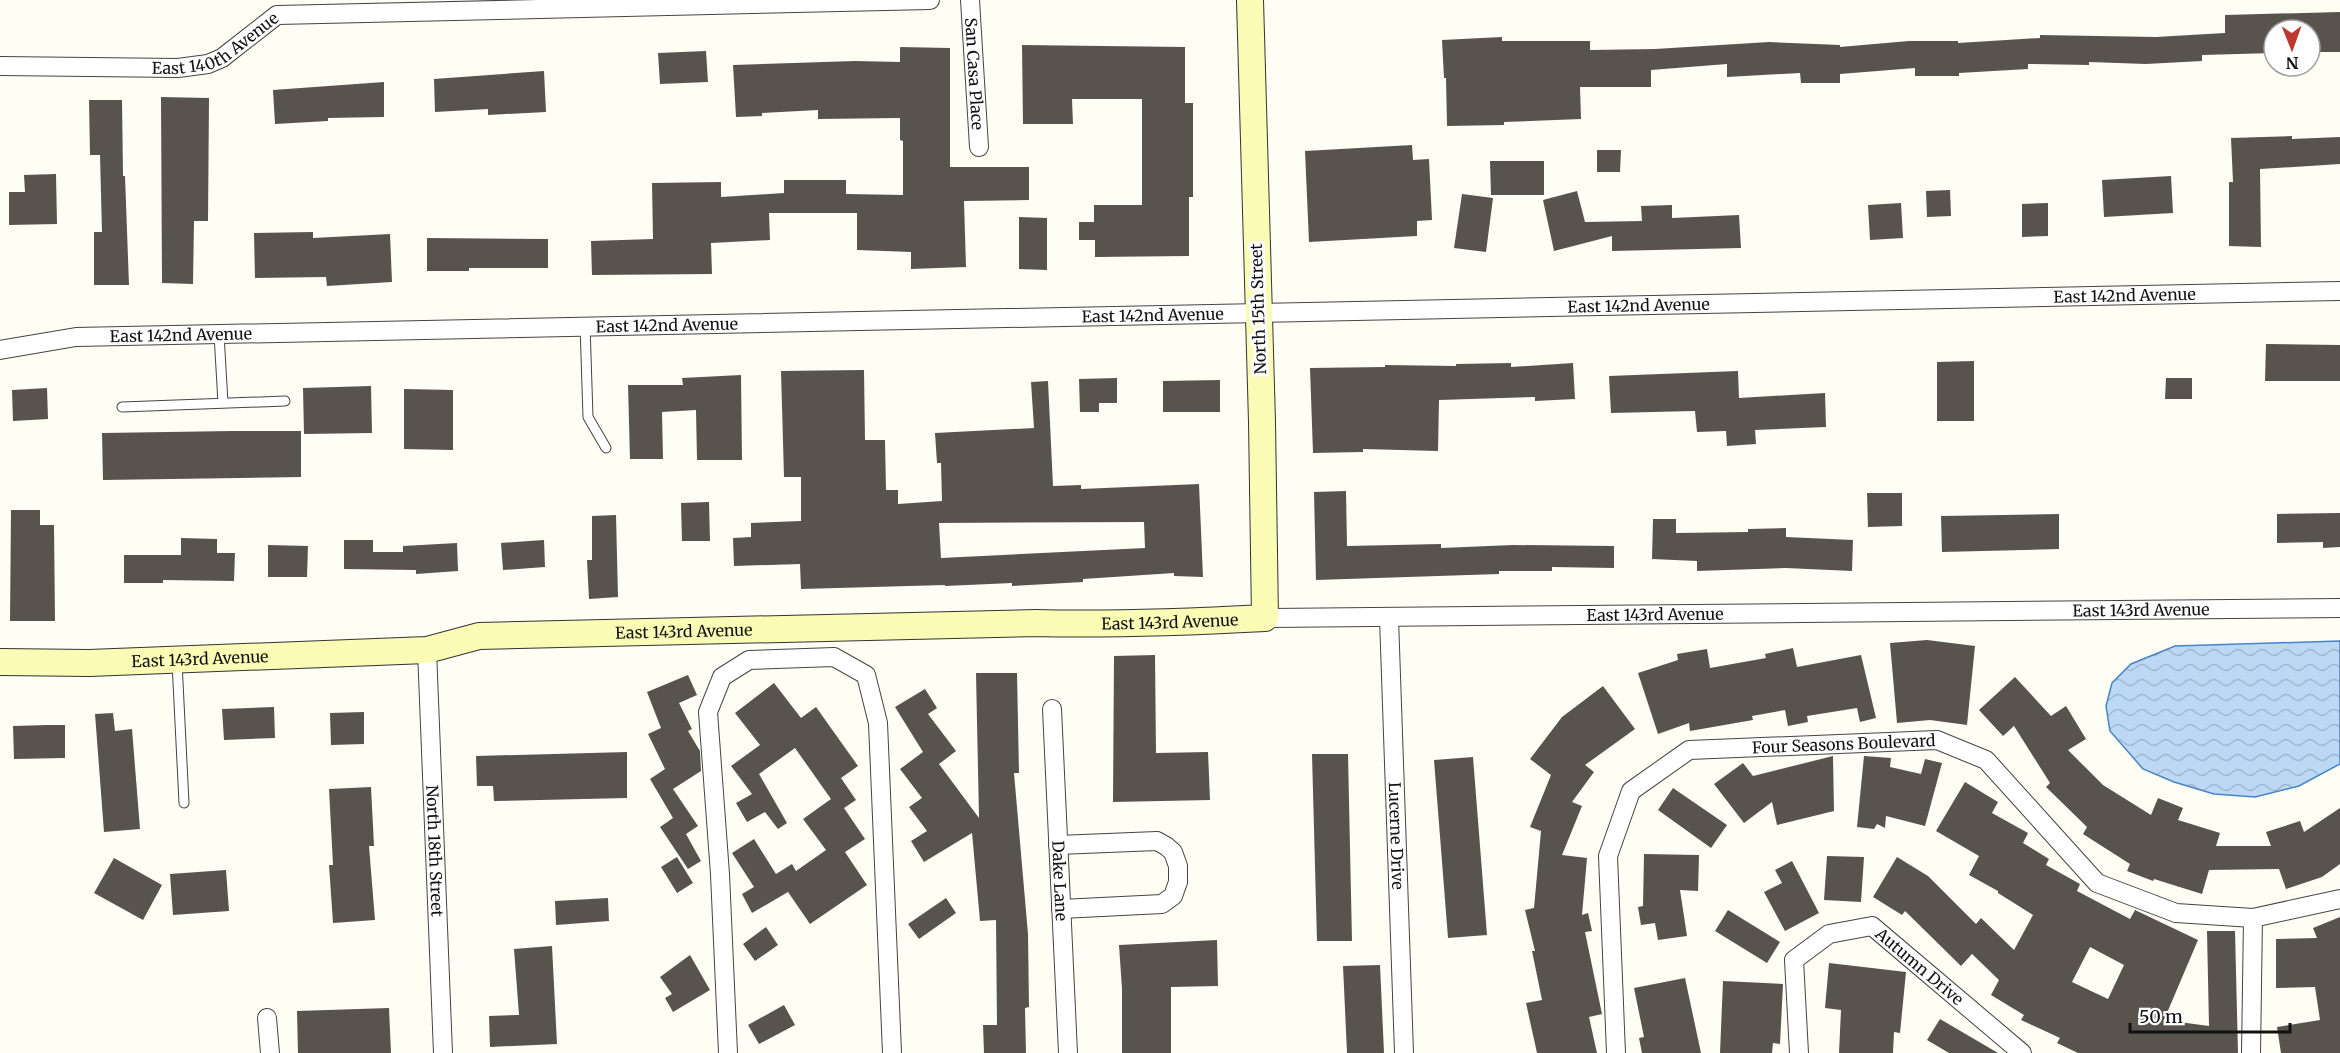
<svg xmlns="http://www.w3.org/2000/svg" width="2340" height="1053" font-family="Merriweather,serif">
	<defs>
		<pattern id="water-waves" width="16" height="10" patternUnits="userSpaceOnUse" patternTransform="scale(1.5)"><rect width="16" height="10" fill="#bcd8f4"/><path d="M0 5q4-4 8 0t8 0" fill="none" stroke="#a1b8d0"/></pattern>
	</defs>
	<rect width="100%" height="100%" fill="#fefef5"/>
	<path fill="url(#water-waves)" stroke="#4785c7" stroke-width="1.5" d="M2340,641V764L2299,786L2255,797L2214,794L2174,782L2143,769L2110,731L2106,706L2112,683L2131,664L2175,646Z"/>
	<path fill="#59534e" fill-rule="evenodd" d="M2340,12V52H2310V30H2274V53L2202,55V61L2146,64L2089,62V65L2028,64V69L1959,73V76H1915V68L1840,74V83H1801L1800,73L1727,77V64L1651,70V87H1580L1581,119L1504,122V125L1447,126L1446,78H1444L1442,40L1502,37V41H1590V50L1655,49L1769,42L1840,45V47L1909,41H1958V43L2040,38V35L2156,37L2225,33V15Z
		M1022,45L1185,47V103H1193V197H1189V256L1095,257V240H1079V222H1094V205H1142V99H1072L1073,124H1023Z
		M900,47L950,48V167H1029V200L964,201L966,267L911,269V252L857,250V213H769L770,240L711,243L712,274L592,275L591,241L653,239L652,183L721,182V197L784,193V180H846V194L903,195V141L900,140V118L818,119V110L762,113V116L736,117L733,65L855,61L900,62Z
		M706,51L708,82L660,84L658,53Z
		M544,71L546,112L488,115V109L435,112L434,79Z
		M384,82V117L328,118V121L275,124L273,90Z
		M161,97L209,98L208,221H194L193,284L162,283Z
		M89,100H122L123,176H125L129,285H94V232H102L100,155H90Z
		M2292,136V139L2340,137V164L2260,169L2261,247L2229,246V182H2233L2231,138Z
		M1412,145L1413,160L1429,159L1432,220L1417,221V236L1309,242L1305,151Z
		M1597,150H1621L1620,172H1597Z
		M1490,161H1544V195H1491Z
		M56,174L57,224L9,225V192H25L24,175Z
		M2171,176L2173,213L2104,217L2102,180Z
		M1950,190L1951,216L1927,217L1926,191Z
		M1577,191L1585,222L1642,221L1641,206L1672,205V218L1739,215L1741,248L1612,251V236L1554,251L1543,200Z
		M1462,194L1493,198L1486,252L1454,248Z
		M1901,203L1903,238L1870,240L1868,205Z
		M2048,203V236L2022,237V204Z
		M1019,217L1047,218V270L1019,269Z
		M313,232V238L390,234L392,282L327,286L326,277L255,278L254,233Z
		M427,238L548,239V268H469V271H427Z
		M2266,344L2340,345V381H2265Z
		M1974,361V421H1937V362Z
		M1511,363V367L1573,363L1575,399L1535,401V397L1439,400L1438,451L1363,449V452L1313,453L1310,368L1385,367V365L1456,366V364Z
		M864,370L865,440H885L886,490H898V504L942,501L941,463H937L935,433L1034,428L1031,382L1048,381L1053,486L1081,485V489L1199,484L1203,577L1174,576V573L1083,579V582L1012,586V583L945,586V585L801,589L800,564L734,566L733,538L751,537V523L801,521V477H784L781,371ZM1144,522L1145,548L941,558L939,523Z
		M1738,371L1739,398L1825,393L1826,427L1755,430L1756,444L1727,446L1726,431L1697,432L1695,411L1611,413L1609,376Z
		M741,375L742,460H697L696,410L662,412L663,459H630L628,385H683L682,378Z
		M1117,378V403H1099V412H1080L1079,379Z
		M2166,378H2192V399H2165Z
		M1220,380V412H1163V381Z
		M371,386L372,433L304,434L303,388Z
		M47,388L48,419L13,421L12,390Z
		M404,389L453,390V450L404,449Z
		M233,431H301V477L103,480L102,433Z
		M1346,491L1347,546L1441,544V548L1513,545L1614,546V568L1552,567V571H1499V574L1316,580L1314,492Z
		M1867,493H1902V526L1868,527Z
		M709,502L710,541H682L681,503Z
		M11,510H40V525H54L55,621H10Z
		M2340,513V547L2323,548V542L2277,543V514Z
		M2059,514V549L1942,552L1941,516Z
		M616,515L618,597L589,599L587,560H592V516Z
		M1653,519H1676V533L1748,532V529L1786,528V537L1853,540L1852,571L1786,568L1697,571V561L1652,559Z
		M181,538L217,539V553H235L234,581L163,580V583H124V555H181Z
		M344,540H373V552H403V546L457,543L458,571L416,574V570L344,569Z
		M544,540L545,567L503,570L501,543Z
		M268,545L308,546L307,577H268Z
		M1927,640L1975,646L1967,725L1930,720L1897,723L1890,643Z
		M1793,648L1797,667L1861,655L1876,718L1860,722L1857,708L1807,716L1808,722L1788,726L1785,710L1752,716L1753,720L1690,731L1689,723L1658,734L1638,673L1678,660L1677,654L1707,649L1710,668L1766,658L1765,654Z
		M1155,655L1156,753L1208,752L1210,800L1113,802L1114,656Z
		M976,673H1017L1019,773H1014L1028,934L1029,1007L1025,1008L1026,1053H984L983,1025H997L996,920L980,921L972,833L924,862L911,841L927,831L909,807L922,798L900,769L923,752L895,707L925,689L937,708L928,714L956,751L939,764L979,818Z
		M688,675L697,695L679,703L692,729L688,731L700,751L701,771L673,789L698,826L686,834L701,861L688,869L660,827L673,818L650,779L665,769L648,734L661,728L647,692Z
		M2015,677L2051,716L2066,706L2086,739L2068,750L2103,785L2151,815L2158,798L2183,808L2178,820L2220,833L2216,846H2271L2266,832L2300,821L2304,832L2340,808V864L2322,877L2286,889L2279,869L2209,870L2202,894L2154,879L2153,881L2127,871L2130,864L2083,834L2087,827L2046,787L2050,783L2014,726L2003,736L1979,710Z
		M774,683L801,718L816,707L858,766L841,778L856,800L844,808L865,839L845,852L867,885L810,924L788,892L752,913L742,894L754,887L732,853L754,839L776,874L792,864L796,871L826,850L803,819L831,799L795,748L759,774L787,823L778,829L765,812L747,822L736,803L752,794L731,766L760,745L735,713Z
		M1603,686L1635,729L1585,765L1594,772L1572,802L1582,806L1562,855L1587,858L1582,915L1588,913L1592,931L1585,932L1602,1014L1589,1017L1597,1053H1537L1526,1003L1542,1000L1532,951H1535L1525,910L1534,908L1541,831L1530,827L1551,775L1530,759L1562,717Z
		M274,707L275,738L224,740L222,709Z
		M364,712V744L331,745L330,713Z
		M113,713L115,731L132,729L140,829L104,832L95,714Z
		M47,725H65V758L14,759L13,726Z
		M627,752V798L494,801L493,786H477L476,756Z
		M1312,754H1348L1352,941H1317Z
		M1833,756L1834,811L1777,825L1772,802L1744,823L1714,784L1743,763L1753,776Z
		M1864,756L1891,758L1890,767L1921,774L1925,759L1942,763L1925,826L1886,816L1885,828L1877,824L1874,829L1857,827Z
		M1473,757L1487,935L1448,938L1434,760Z
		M1965,782L1998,802L1992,813L2028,833L2023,843L2049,859L2046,865L2080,884L2077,891L2130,919L2135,910L2198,940L2164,1020L2209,1026L2207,931H2235L2238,1053H2078L2057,1043L2060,1038L2021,1020L2024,1015L1991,995L1999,980L1972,954L1961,966L1905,911L1902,915L1873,897L1897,857L1928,876L1976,924L1981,918L2014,950L2033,915L1998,893V891L1969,875L1979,856L1936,831ZM2090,947L2124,965L2108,999L2072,982Z
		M371,787L374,846H369L375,920L333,923L329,865H333L329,789Z
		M1673,788L1727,825L1711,848L1658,810Z
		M1644,854L1699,855L1698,891L1680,890L1687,936L1658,940L1655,923L1641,925L1638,907L1643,906Z
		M1827,856L1864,857L1861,902L1824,900Z
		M677,857L693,883L677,893L661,867Z
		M114,858L162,885L143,920L94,893Z
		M1792,861L1819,913L1785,931L1764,892L1782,883L1775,870Z
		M226,870L229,911L173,915L170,874Z
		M608,898L609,921L556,925L555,901Z
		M946,898L956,913L919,939L908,924Z
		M1728,910L1780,942L1767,963L1715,931Z
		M2340,917V1053H2281L2277,1027L2320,1020L2315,987L2276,988V939L2317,938L2313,928Z
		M766,927L778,945L755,961L743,944Z
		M1217,940L1218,986L1171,987V1053H1122V989L1119,945Z
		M552,946L557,1044L490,1047L489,1016L519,1015L514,949Z
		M690,955L710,990L673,1012L665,998L672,994L660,977Z
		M1829,963L1906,972L1900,1033L1894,1032L1893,1053H1839L1841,1010L1825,1008Z
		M1380,965L1384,1053H1347L1343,966Z
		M1685,978L1701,1053H1642L1639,1038L1644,1037L1634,988Z
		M1723,981L1783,984L1780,1044L1773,1043L1772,1053H1720Z
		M784,1005L795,1025L759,1044L748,1025Z
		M389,1008L391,1053H298L297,1011Z
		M1940,1019L1998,1053H1949L1927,1040Z"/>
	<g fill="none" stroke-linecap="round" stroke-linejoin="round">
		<defs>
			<path id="lane" d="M585,325L588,417L606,448
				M219,334L223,403
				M122,407L285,401
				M177,662L184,803"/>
			<g id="street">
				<path id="s1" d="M970,0L979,147"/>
				<path id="s2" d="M0,66L178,68L208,64L222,58L277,15L930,0"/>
				<path id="s3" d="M0,350L76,337L2340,291"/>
				<path id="s4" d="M1265,618L2340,608"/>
				<path id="s5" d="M1389,618L1404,1053"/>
				<path id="s6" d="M427,650L443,1053"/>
				<path id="s7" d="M1052,709L1068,1053"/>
				<path d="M1058,845L1157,841L1166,846L1173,852L1178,866V882L1173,896L1162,904L1061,909"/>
				<path d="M267,1018L270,1053"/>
				<path d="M728,1053L720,874L708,712L722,677L749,660L834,657L866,675L878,723L892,1053"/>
				<path id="s8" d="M1616,1053L1608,856L1631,791L1689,750L1937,740L1986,760L2097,883L2176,913L2253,918L2340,899"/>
				<path id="s9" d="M1799,1053L1794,960L1829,934L1872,926L2022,1053"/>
				<path d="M2251,1053L2253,918"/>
			</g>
			<g id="secondary">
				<path id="s10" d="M0,662L89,663L427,650L479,636L1036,623C1112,625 1188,622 1265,618L1262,422L1250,0"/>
			</g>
		</defs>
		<use href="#lane" stroke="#444" stroke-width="11"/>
		<use href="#street" stroke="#444" stroke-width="20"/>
		<use href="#secondary" stroke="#333" stroke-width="28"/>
		<use href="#lane" stroke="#fff" stroke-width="9"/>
		<use href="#street" stroke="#fff" stroke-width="18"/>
		<use href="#secondary" stroke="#fafbb4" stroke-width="26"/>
	</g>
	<g text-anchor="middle" stroke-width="6" stroke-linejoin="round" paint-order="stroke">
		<g font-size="16" fill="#111" stroke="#fff">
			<text dy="6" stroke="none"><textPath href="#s2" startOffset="222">East 140th Avenue</textPath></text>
			<text dy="6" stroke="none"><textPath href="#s1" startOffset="74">San Casa Place</textPath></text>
			<text dy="6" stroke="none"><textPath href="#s3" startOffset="2126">East 142nd Avenue</textPath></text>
			<text dy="6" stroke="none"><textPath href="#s3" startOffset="1640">East 142nd Avenue</textPath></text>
			<text transform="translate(1258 309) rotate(-92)" y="6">North 15th Street</text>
			<text dy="6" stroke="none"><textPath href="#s3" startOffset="1154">East 142nd Avenue</textPath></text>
			<text dy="6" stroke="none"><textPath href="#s3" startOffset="668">East 142nd Avenue</textPath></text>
			<text dy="6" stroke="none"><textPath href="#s3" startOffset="182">East 142nd Avenue</textPath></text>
			<text dy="6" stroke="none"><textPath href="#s4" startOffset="876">East 143rd Avenue</textPath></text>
			<text dy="6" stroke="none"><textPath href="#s4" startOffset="390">East 143rd Avenue</textPath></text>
			<text dy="6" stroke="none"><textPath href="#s10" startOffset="1172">East 143rd Avenue</textPath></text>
			<text dy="6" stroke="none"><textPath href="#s10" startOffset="686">East 143rd Avenue</textPath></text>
			<text dy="6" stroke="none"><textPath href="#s10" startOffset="200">East 143rd Avenue</textPath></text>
			<text dy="6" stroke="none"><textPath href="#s8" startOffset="492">Four Seasons Boulevard</textPath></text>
			<text dy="6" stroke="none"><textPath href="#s5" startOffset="218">Lucerne Drive</textPath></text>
			<text dy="6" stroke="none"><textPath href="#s6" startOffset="201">North 18th Street</textPath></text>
			<text dy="6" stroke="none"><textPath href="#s7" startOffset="172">Dake Lane</textPath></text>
			<text dy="6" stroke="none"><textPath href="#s9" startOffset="243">Autumn Drive</textPath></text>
		</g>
	</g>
	<g transform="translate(2292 48) rotate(179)"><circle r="28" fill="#ffffff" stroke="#a0a0a0" stroke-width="1.5"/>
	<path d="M0-4.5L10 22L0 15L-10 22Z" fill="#bb392f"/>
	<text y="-9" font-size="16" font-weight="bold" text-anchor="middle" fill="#111111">N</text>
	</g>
	<path d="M2130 1023v9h160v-9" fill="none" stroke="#111111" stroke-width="3"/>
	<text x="2139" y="1023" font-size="18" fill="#111111" stroke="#ffffff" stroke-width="4.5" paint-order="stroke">50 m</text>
</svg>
